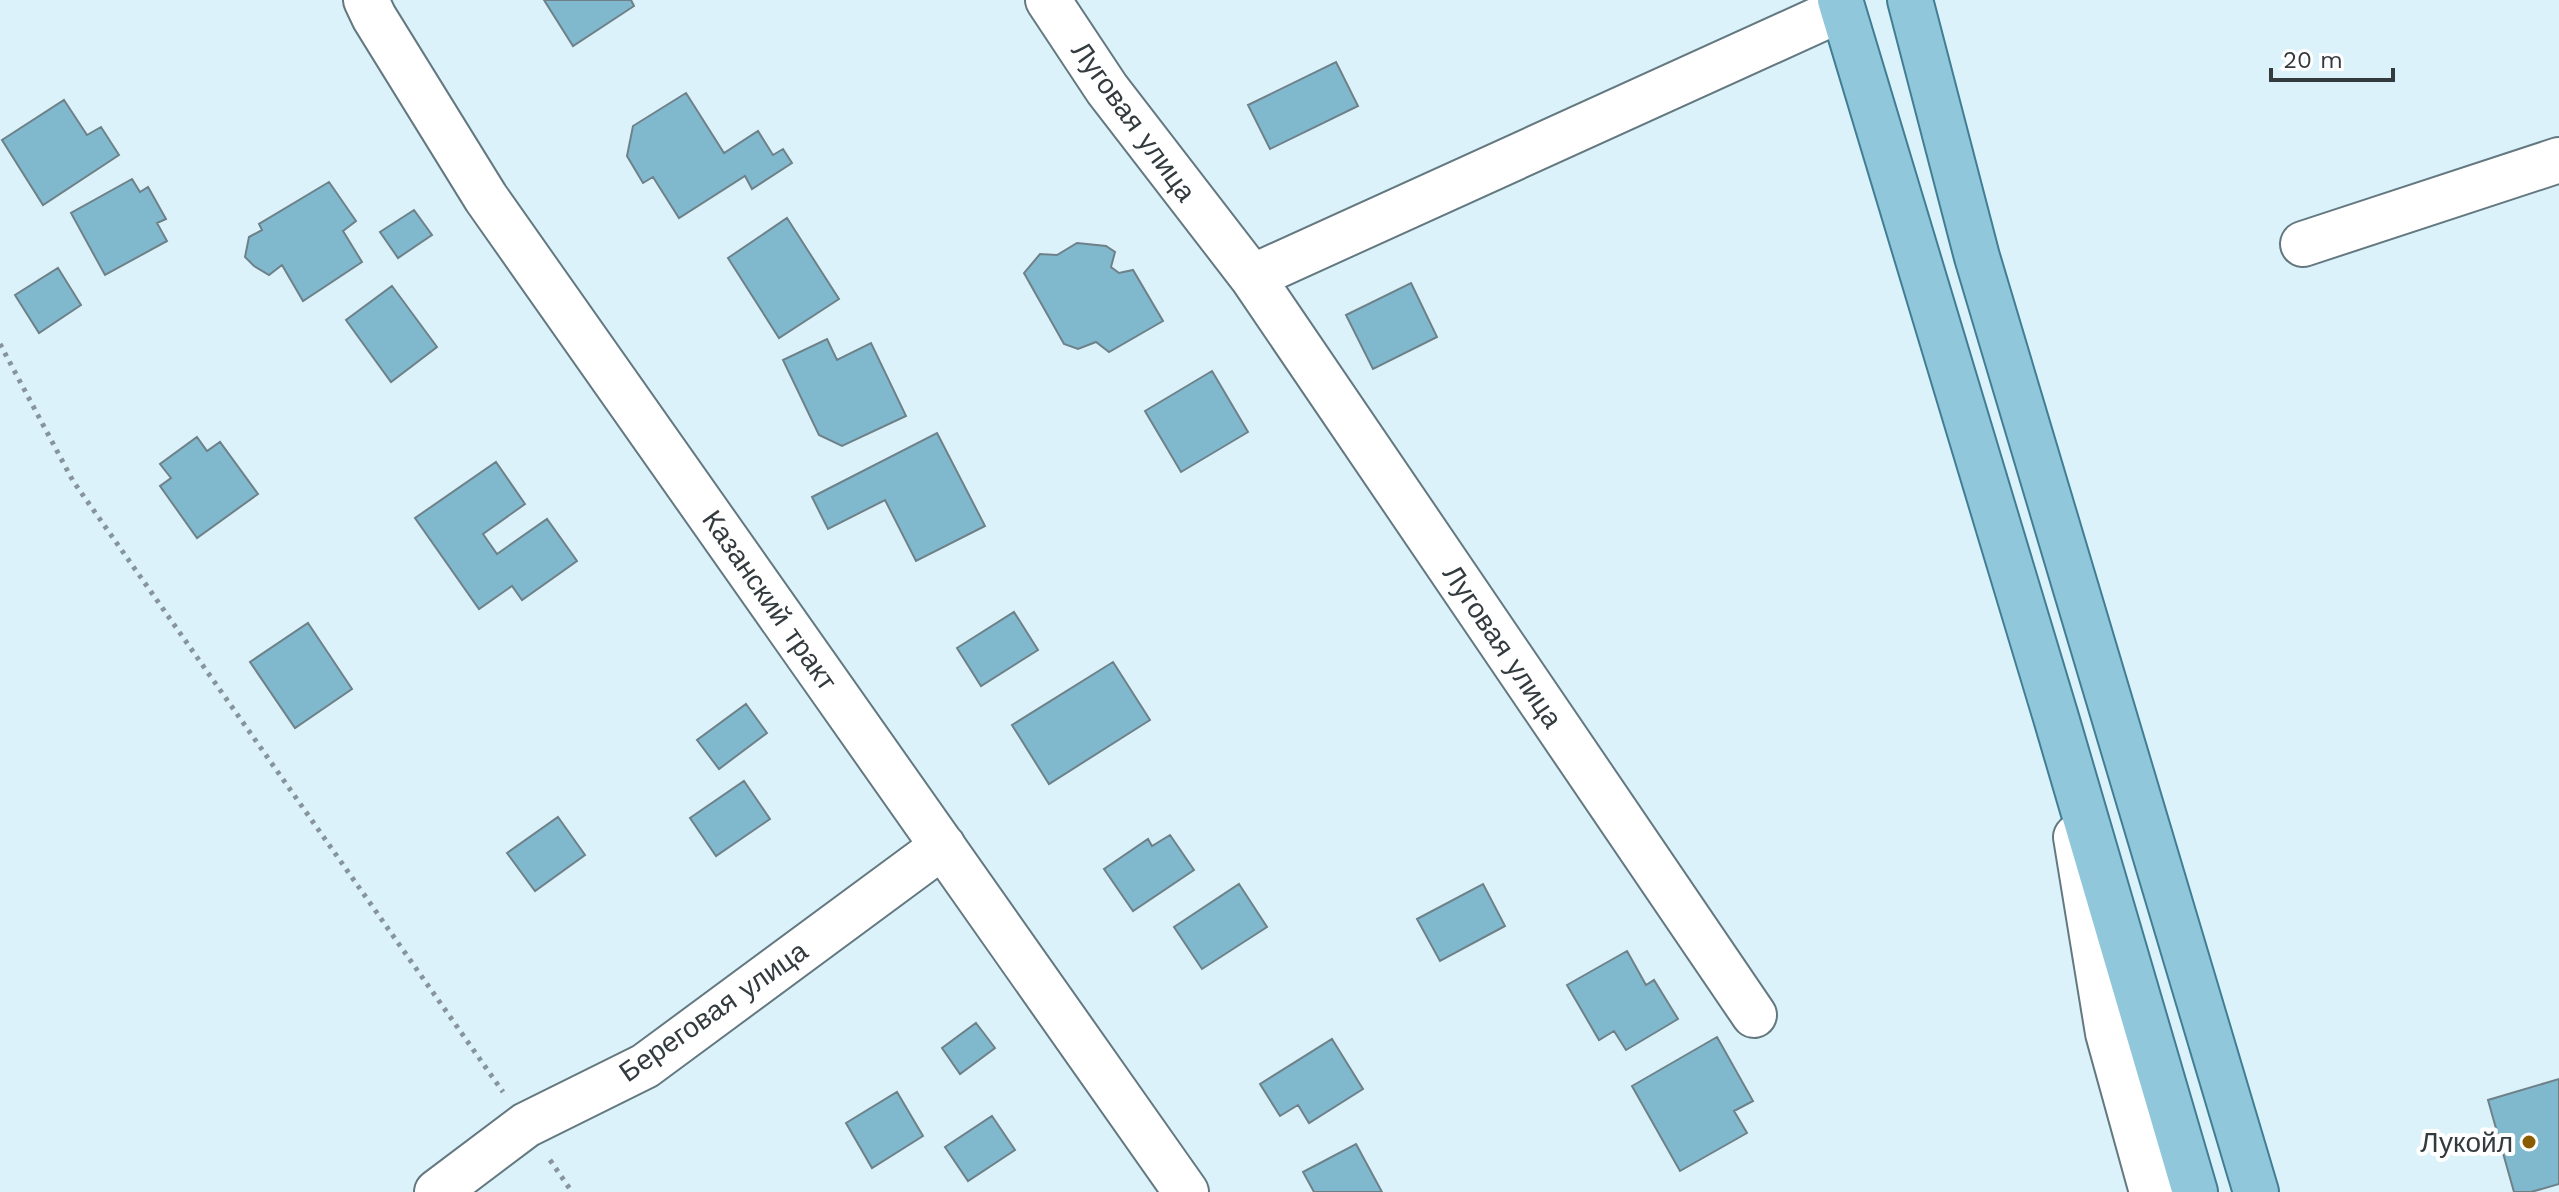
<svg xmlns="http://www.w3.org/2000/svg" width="2559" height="1192" font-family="'Work Sans',sans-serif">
	<rect width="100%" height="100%" fill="#dcf2fb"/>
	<path fill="#80b9ce" stroke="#6e8189" stroke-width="2" d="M544,0H631L634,6L573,46Z
		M1336,62L1358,106L1270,149L1248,105Z
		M686,93L724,153L758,131L773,155L783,149L792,163L752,189L745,176L679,218L653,177L643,183L627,156L633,126Z
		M64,100L87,135L101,127L119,155L43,205L2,140Z
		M132,179L140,192L148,187L166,219L157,223L167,241L105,275L71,213Z
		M329,182L356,221L343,231L362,262L303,301L282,265L269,275L254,266L245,257L249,237L262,230L259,224Z
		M414,210L432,235L398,258L380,232Z
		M787,218L839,299L779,338L728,258Z
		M1077,243L1106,246L1115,252L1111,267L1119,273L1133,270L1163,321L1109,352L1096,342L1078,349L1064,344L1024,273L1040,254L1057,255Z
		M58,268L81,305L39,333L15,295Z
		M1411,283L1437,337L1373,369L1346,315Z
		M392,286L437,347L391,382L346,320Z
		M827,339L837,360L871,343L906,416L842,446L819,435L783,360Z
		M1212,371L1248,432L1181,472L1145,411Z
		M937,433L985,526L916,561L885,500L828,529L812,497Z
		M197,437L207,451L220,442L258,494L197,538L160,486L171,478L160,464Z
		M496,462L525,504L483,534L497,554L547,519L577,561L522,600L512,586L479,609L415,518Z
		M1014,612L1038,650L981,686L957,648Z
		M308,623L352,689L295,728L250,662Z
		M1113,662L1150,720L1049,784L1012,725Z
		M746,704L767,733L719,769L697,740Z
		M744,781L770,819L716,856L690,818Z
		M558,817L585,855L535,891L507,853Z
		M1170,835L1194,870L1133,911L1104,869L1148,839L1152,846Z
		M1239,884L1267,927L1202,969L1174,927Z
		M1483,884L1505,926L1440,961L1417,919Z
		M1627,951L1646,985L1654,980L1678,1019L1626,1050L1614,1031L1599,1040L1567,985Z
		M976,1023L995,1048L960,1074L942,1048Z
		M1717,1037L1753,1101L1734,1111L1747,1133L1680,1171L1632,1086Z
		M1332,1039L1363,1089L1309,1123L1298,1105L1280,1116L1260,1084Z
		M2559,1079V1184L2531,1192H2514L2488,1100Z
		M897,1092L923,1136L872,1168L846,1123Z
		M992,1116L1015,1150L968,1181L945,1147Z
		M1356,1144L1382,1192H1314L1303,1172Z"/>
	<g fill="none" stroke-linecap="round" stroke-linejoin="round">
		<defs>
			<path id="minor" d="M366,0L374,17L486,198L1186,1192
				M1048,0L1107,89L1252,277L1842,9
				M2303,244L2559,160
				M1252,277L1754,1015
				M2076,837L2108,1033L2152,1192
				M437,1192L526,1125L645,1066L943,846"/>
			<path id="major" d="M1840,0L2057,721L2195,1192
				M1910,0L1977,257L2256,1192"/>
		</defs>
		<use href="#minor" stroke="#647880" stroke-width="48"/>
		<use href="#major" stroke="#417e94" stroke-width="48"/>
		<path stroke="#86959b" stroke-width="5" stroke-dasharray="4 6" stroke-linecap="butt" d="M0,344L73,481L503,1092
			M550,1160L572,1192"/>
		<use href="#minor" stroke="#fff" stroke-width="44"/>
		<use href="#major" stroke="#91c7da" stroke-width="44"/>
	</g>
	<circle fill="#8a5b00" stroke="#fff" stroke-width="3" cx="2529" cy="1142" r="8"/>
	<g text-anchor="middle" stroke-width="8" stroke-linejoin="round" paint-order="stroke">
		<g font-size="28" fill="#333b3f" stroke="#fff">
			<text transform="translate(1134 121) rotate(54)" y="10">Луговая улица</text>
			<text transform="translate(770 600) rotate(55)" y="10">Казанский тракт</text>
			<text transform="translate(1503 646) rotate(56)" y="10">Луговая улица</text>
			<text transform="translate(713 1011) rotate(-35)" y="10">Береговая улица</text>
		</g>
		<g font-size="28" fill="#333b3f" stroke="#fff" text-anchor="end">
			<text x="2513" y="1152">Лукойл</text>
		</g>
	</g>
	<path d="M2271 68v12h122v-12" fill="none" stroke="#333b3f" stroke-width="4"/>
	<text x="2283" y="68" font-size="24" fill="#333b3f" stroke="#ffffff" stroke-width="6" paint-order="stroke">20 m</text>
</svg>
